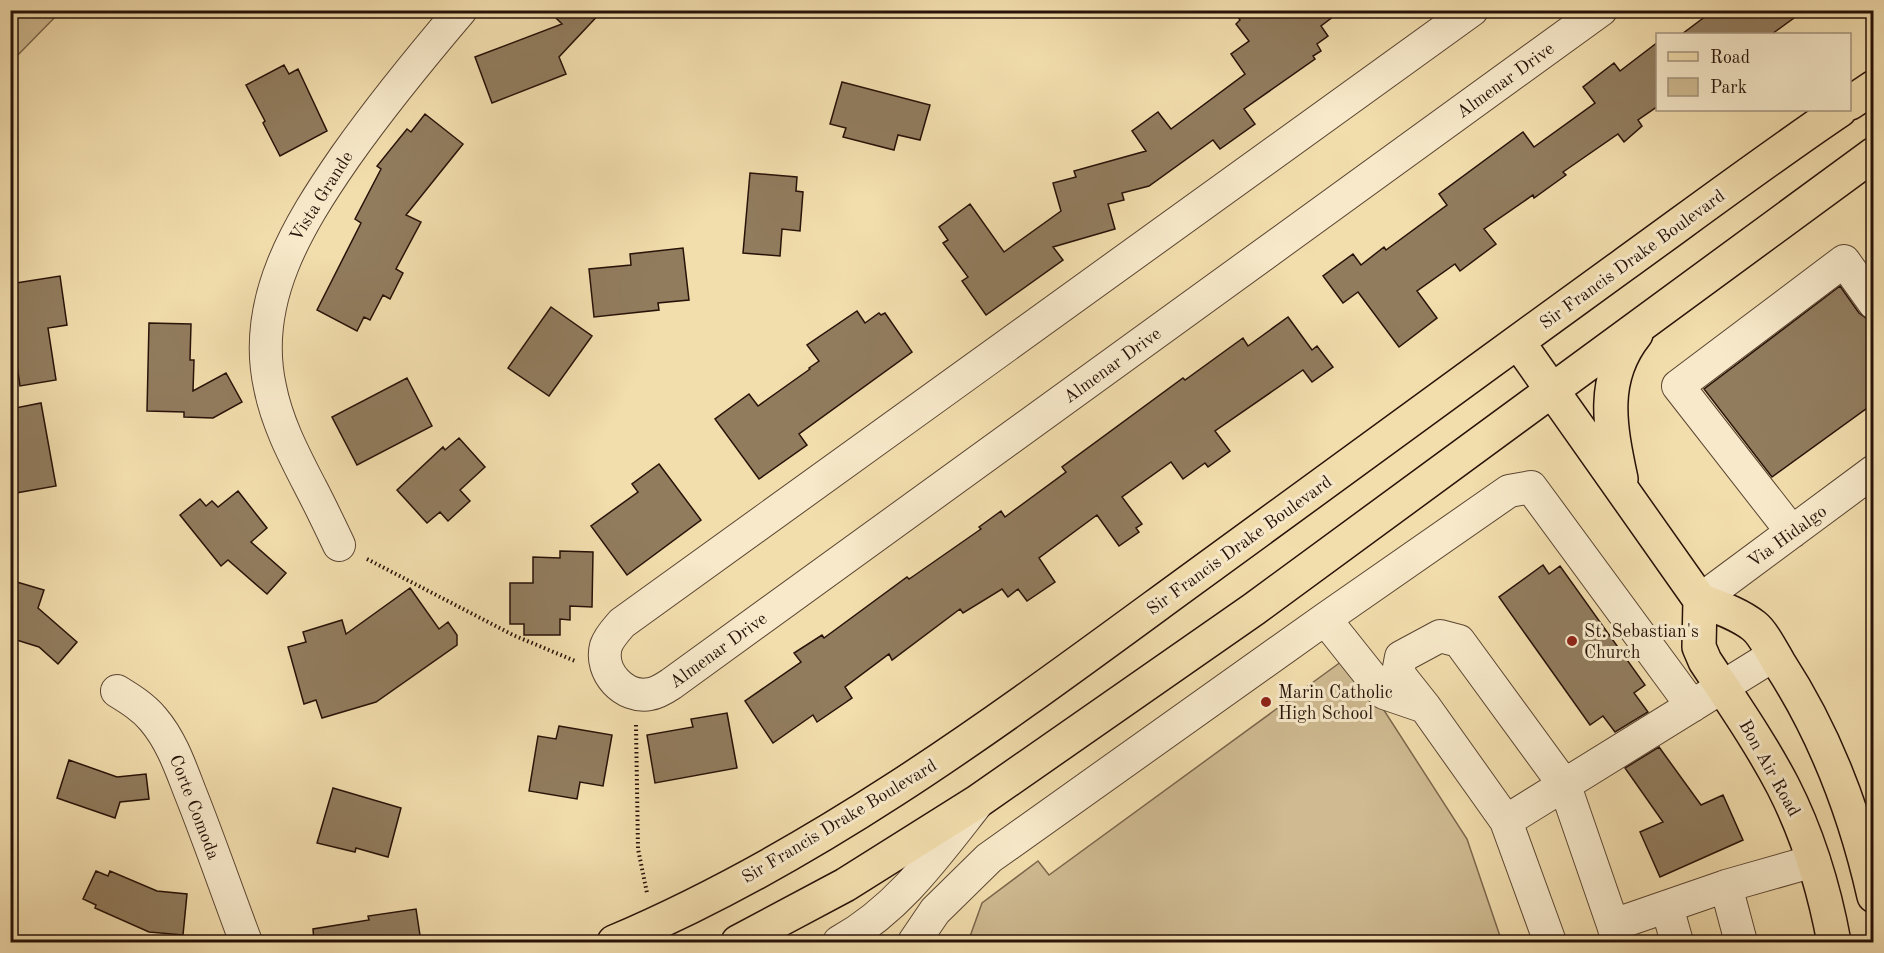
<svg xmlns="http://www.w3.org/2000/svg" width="1884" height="953" font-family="'Old Standard TT',serif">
	<rect width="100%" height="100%" fill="#f2ddad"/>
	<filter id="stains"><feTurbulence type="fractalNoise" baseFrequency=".00333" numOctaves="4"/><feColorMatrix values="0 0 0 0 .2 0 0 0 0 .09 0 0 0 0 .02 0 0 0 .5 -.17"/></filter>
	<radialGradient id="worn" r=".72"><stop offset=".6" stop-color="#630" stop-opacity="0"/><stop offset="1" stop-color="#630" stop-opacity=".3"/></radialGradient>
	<path fill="#cfba91" stroke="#7b664c" stroke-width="1.5" d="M11,10L61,11L11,62L10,11Z
		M1349,656L1467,839L1502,942H968L982,903L1038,861L1049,875Z"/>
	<path fill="#917c5e" stroke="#271208" stroke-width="1.5" d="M548,10H603L559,57L566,74L492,103L475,57L562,24Z
		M1234,10H1342L1321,26L1328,36L1317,44L1321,51L1313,56L1315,59L1244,109L1255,124L1220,149L1213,140L1149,186L1122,193L1124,200L1108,204L1115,229L1053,247L1063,260L986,315L962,281L968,277L943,243L948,240L939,227L970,204L1004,252L1061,211L1053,183L1076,177L1074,171L1146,151L1132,131L1158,112L1171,129L1245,74L1231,54L1249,41L1236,24L1240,20Z
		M1714,10H1805L1772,34H1682Z
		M1658,42V106L1638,120L1642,126L1624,142L1618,134L1563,172L1566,175L1534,198L1533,195L1484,229L1496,244L1460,271L1455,264L1417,291L1437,318L1399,347L1358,292L1343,303L1323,276L1353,254L1361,265L1384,247L1386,250L1447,205L1439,194L1523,132L1534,147L1595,103L1583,87L1614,63L1620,71Z
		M284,65L289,74L298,69L327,131L280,156L263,123L265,121L246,85Z
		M842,82L930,105L920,140L898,135L894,150L843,137L846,128L830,124Z
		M425,114L463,144L406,215L421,222L396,269L403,273L390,299L383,295L370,320L364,317L357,331L317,310L361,223L355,219L381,169L377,166L407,129L411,132Z
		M750,173L797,177L796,191L803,192L800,231L782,229L780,256L743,253Z
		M683,248L689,300L658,303L659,310L594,317L589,269L631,265L630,254Z
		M60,276L67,325L48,328L56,380L20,386L10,317V284Z
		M1840,286L1859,313L1874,324V403L1772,477L1704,389Z
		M551,307L592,336L549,396L508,368Z
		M857,311L865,323L879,313L881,315L885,313L912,352L799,434L807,445L759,479L715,419L749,394L758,406L810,369L809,368L819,361L807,345Z
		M1288,317L1312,350L1317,346L1333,367L1312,382L1303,370L1215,431L1230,451L1208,467L1205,463L1183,479L1171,462L1122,497L1142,524L1136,528L1139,532L1119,546L1097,515L1039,558L1055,582L1027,601L1018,589L1008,597L1002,589L963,613L960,609L892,660L889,654L845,687L852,698L817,722L813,715L773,743L745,701L801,662L794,653L822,635L824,638L907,577L909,579L915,575L981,529L979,527L1001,511L1005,517L1066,472L1062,467L1183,378L1185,380L1243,338L1248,346Z
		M149,323L191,324L190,360H194L193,391L226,373L242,402L213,418L184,417V412L147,411Z
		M407,378L432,426L357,465L332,417Z
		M41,403L56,486L10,494V409Z
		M459,438L485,467L460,490L470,501L448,521L440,512L427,523L397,490L443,447L445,450Z
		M659,464L701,520L627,575L591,526L638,492L632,484Z
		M238,491L267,528L251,542L286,573L267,594L228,560L221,566L180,515L200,499L206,506L212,501L218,507Z
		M560,551L593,552L592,607L570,606V620L560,619V635H524V624H510V583H533V557L560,558Z
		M1543,565L1549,574L1560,566L1645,685L1634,693L1648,712L1615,732L1603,716L1590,725L1499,597Z
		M10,580L44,590L38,608L77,642L58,664L39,647L10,638Z
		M410,588L439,629L448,622L457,635V645L376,702L322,718L316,700L304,704L288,647L306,642L303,632L342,620L346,634Z
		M727,713L737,768L655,783L647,735L693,727L691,719Z
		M559,726L612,735L603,786L580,782L577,799L529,791L538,736L556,739Z
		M1659,747L1701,805L1723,795L1743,840L1660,877L1640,832L1663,822L1625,768Z
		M69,760L117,777L146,774L149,799L120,802L115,818L57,798Z
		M333,788L401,808L388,857L356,848L355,852L317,843Z
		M96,871L108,876L110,871L157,891L187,894L183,935L149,932L95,908L96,905L83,899Z
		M416,909L421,942H314L313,929L369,920L368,916Z"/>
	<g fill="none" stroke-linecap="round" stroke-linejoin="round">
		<defs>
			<path id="minor" d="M1472,10L622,623C616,630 609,637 606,646C599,672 624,699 650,694C657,693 665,688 671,684L1601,10
				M1792,532L1678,386L1844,261L1874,303
				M339,545C330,526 321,507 311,488C294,455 277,423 270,387C251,301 298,225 345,157C381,106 421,57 461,10
				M1700,600L1874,471
				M1325,619L1384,693L1425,707
				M117,691C130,699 143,707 153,719C171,740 180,766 190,792C210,842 227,892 246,942
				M1506,821L1774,655
				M1726,886L1741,942
				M1667,907L1677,942
				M839,942C897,910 935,857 975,806
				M914,942L935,911L989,858L1325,619L1509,491L1531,487L1692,706
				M1550,942L1506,821L1425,707L1398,673L1401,657L1440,636L1459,641L1565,786L1613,925
				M1618,942L1613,925L1726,886L1814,861"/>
			<path id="major" d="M1850,103L1874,87
				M1518,342L1700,600C1718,607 1739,614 1754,626C1763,633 1773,653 1779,663C1826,735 1855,812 1874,896
				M1621,479C1610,427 1600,379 1636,334
				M1700,600L1699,647L1705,661C1732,702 1760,742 1783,786C1808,835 1824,888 1834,942
				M614,942C819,855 997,722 1176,591C1324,483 1473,374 1622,266C1694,214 1766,160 1840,110
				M738,942L845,885L977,802L1254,609L1874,154"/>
		</defs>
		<use href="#minor" stroke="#5a4531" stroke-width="34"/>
		<use href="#major" stroke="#271208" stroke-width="36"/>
		<path stroke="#271208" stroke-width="4" stroke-dasharray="1.5 3" stroke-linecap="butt" d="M367,559L513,635L575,661
			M636,725L638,849L647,893"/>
		<use href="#minor" stroke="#f7e9ca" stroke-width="32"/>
		<use href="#major" stroke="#f2ddad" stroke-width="33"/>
	</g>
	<g fill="#8f2418" stroke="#f7e9ca" stroke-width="2">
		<circle cx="1572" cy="641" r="6"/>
		<circle cx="1266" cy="702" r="6"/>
	</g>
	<g text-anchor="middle" stroke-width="6" stroke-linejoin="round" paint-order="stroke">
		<g font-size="18" fill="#271208" stroke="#f7e9ca">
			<text transform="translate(1505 80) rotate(-36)" y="6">Almenar Drive</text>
			<text transform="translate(321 196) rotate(-58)" y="6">Vista Grande</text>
			<text transform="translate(1632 259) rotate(-36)" y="6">Sir Francis Drake Boulevard</text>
			<text transform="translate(1112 365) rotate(-36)" y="6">Almenar Drive</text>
			<text transform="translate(1787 536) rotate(-36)" y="6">Via Hidalgo</text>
			<text transform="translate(1239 545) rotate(-36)" y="6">Sir Francis Drake Boulevard</text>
			<text transform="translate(718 650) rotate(-36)" y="6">Almenar Drive</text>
			<text transform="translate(1770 768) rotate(61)" y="6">Bon Air Road</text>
			<text transform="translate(195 807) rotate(69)" y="6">Corte Comoda</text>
			<text transform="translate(839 821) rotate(-31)" y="6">Sir Francis Drake Boulevard</text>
		</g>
		<g font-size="18" fill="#271208" stroke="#f7e9ca" text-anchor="start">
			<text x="1584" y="637">St. Sebastian's<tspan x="1584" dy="21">Church</tspan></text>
			<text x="1278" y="698">Marin Catholic<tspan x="1278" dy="21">High School</tspan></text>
		</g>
	</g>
	<rect width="1884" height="953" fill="none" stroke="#f2ddad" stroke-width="36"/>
	<rect x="12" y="12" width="1860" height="929" fill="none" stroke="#271208" stroke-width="3"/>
	<rect x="18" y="18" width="1848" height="917" fill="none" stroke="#271208" stroke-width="1.5"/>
	<rect x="1656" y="33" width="195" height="78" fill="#f7e9ca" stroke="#a4937c" stroke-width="1.5"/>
	<rect x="1668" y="52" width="30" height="9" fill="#f2ddad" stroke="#a4937c" stroke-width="1.5"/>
	<text x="1710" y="63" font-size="18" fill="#271208">Road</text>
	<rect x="1668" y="78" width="30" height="18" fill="#cfba91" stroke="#a4937c" stroke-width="1.5"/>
	<text x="1710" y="93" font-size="18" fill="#271208">Park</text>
	<rect width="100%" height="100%" filter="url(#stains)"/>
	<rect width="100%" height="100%" fill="url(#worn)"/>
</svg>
